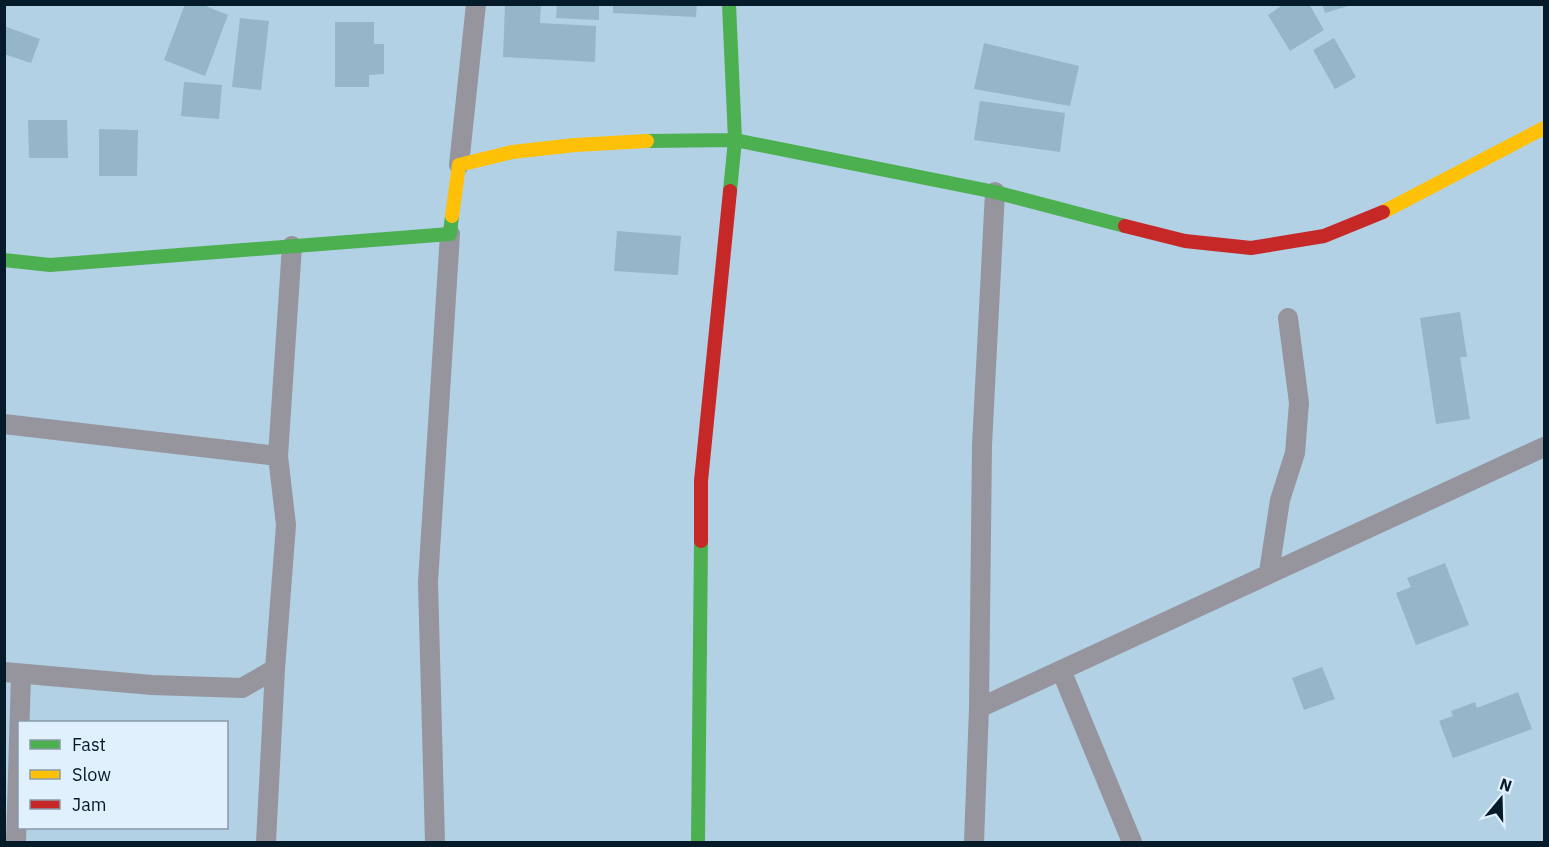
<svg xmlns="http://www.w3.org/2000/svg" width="1549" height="847" font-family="'IBM Plex Sans',sans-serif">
	<rect width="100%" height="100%" fill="#b2d1e5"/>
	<path fill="#95b5c8" d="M185,4H201L228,15L205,76L164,60Z
		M505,4H541L540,23L596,26L595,62L503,57Z
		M557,4H599V20L556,18Z
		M613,4H697L696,17L613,13Z
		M1284,4H1309L1324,30L1290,51L1268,15Z
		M1322,4H1351V5L1325,13Z
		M240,18L269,21L261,90L232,87Z
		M335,22H374V44H384V74L369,75V87H335Z
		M4,26L40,39L31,63L4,54Z
		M1334,38L1356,77L1335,89L1313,50Z
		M984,43L1079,66L1070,106L974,89Z
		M184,82L222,85L219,119L181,116Z
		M980,101L1065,113L1060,152L974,140Z
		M28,120H67L68,158H29Z
		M99,129L138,130L137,176H99Z
		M617,231L681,236L678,275L614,271Z
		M1460,312L1467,357H1460L1470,419L1436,424L1420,318Z
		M1445,563L1469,625L1416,645L1396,593L1411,587L1407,578Z
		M1322,667L1335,699L1304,710L1292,678Z
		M1518,692L1532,729L1453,758L1439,721L1453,716L1451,711L1475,702L1477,708Z"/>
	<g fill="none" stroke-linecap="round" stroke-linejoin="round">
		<path stroke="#96959e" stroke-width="20" d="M459,165L476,4
			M4,424L278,456
			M1269,572L1280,500L1295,453L1299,403L1288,318
			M1061,670L1132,842
			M4,672L152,685L242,688L275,669L286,525L278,456L292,246
			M979,708L1544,447
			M16,842L21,674
			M266,842L275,669
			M435,842L428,582L450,234
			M974,842L979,708L982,445L995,192"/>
		<path stroke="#4caf50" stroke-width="14" d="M729,4L735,140L730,191
			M647,141L735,140L995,192L1125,226
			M4,260L50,265L450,234L452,216
			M698,842L701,541"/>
		<path stroke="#ffc107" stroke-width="14" d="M1383,212L1544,128
			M452,216L459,165L512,152L575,145L647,141"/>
		<path stroke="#c62828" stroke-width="14" d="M1125,226L1185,241L1251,248L1324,236L1383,212
			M701,541V481L730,191"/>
	</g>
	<rect width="1549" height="847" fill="none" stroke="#051b29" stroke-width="12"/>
	<rect x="18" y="721" width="210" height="108" fill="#e0f0fc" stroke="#889ba8" stroke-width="1.5"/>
	<rect x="30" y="740" width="30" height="9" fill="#4caf50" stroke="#889ba8" stroke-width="1.5"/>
	<text x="72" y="751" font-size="18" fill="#051b29">Fast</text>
	<rect x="30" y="770" width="30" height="9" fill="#ffc107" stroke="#889ba8" stroke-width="1.5"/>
	<text x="72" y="781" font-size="18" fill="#051b29">Slow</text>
	<rect x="30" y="800" width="30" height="9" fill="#c62828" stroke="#889ba8" stroke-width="1.5"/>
	<text x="72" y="811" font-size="18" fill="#051b29">Jam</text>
	<g transform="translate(1501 799) rotate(19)" stroke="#e0f0fc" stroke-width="4.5" paint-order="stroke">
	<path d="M0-4.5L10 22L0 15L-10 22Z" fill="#051b29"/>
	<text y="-9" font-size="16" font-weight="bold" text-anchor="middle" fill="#051b29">N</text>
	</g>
</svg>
